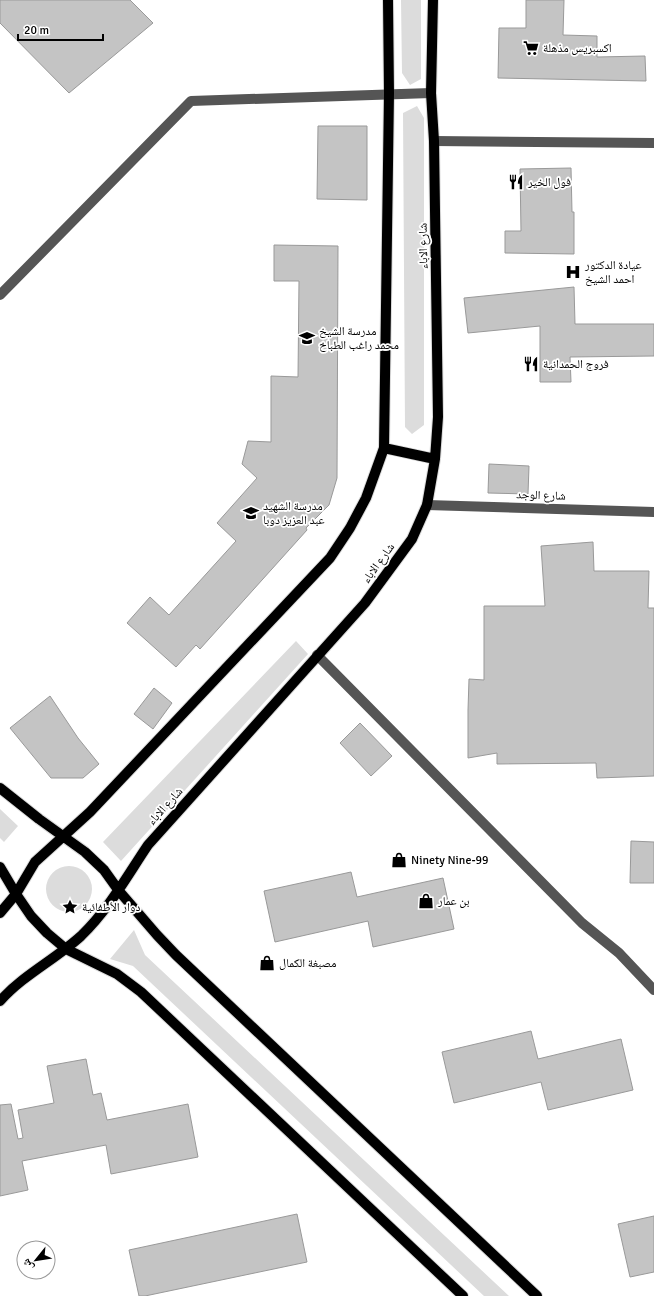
<svg xmlns="http://www.w3.org/2000/svg" width="654" height="1296" font-family="Signika,'Noto Naskh Arabic',sans-serif">
	<rect width="100%" height="100%" fill="#fff"/>
	<path fill="#dcdcdc" d="M401,0H421V79L410,85L402,73Z
		M417,106L424,118V425L412,434L405,427L403,113Z
		M296,641L308,654L121,861L103,842Z
		M0,809L18,826L4,842L0,838Z
		M46 889a23 23 0 1 1 46 0a23 23 0 1 1-46 0Z
		M134,930L145,955L509,1296H484L133,966L110,959Z"/>
	<path fill="#c4c4c4" stroke="#999" d="M0,0H130L153,23L69,93L0,23Z
		M526,0H564L563,35L597,36V57L645,56L646,81L498,78L499,28H526Z
		M318,126H367V200L317,199Z
		M571,168L572,212H574V254L505,253V231H521L520,169Z
		M274,245L338,246L337,478L329,505L306,528L307,530L200,649L196,645L176,667L127,623L150,597L169,615L236,541L217,523L257,478L242,464L248,441L271,442V376L298,377L299,281H274Z
		M574,287L575,324H654V356L570,357L571,382H540V326L468,333L464,298Z
		M489,464L529,466L528,494L488,493Z
		M593,542L594,571H649L648,608H654V776L597,778L596,763L497,764V753L468,758V710L469,679L484,680V606H545L541,546Z
		M154,688L172,703L153,729L134,714Z
		M50,696L78,738L99,764L83,778H51L10,728Z
		M360,723L392,756L371,776L340,743Z
		M631,841L654,842V883H630Z
		M351,872L357,897L443,878L454,929L373,947L368,921L275,942L264,891Z
		M531,1031L538,1059L621,1039L633,1090L548,1110L541,1082L454,1103L442,1052Z
		M86,1059L93,1095L101,1093L107,1120L188,1104L198,1157L111,1174L106,1145L22,1161L28,1190L0,1196V1105L11,1104L18,1139L23,1138L18,1110L54,1103L47,1066Z
		M297,1214L307,1262L145,1296H139L129,1250Z
		M654,1216V1272L630,1277L618,1224Z"/>
	<g fill="none" stroke-linecap="round" stroke-linejoin="round">
		<defs>
			<path id="major" d="M384,448L435,459
				M0,788L39,819L85,852L104,870L119,891L157,935L176,955L537,1296
				M0,867L16,894L31,916L47,933L66,949L117,974L141,992L463,1296
				M0,913L16,894L35,862L90,812L330,558L350,528L366,498L384,448L389,93L388,0
				M0,1001C23,975 56,959 81,936C109,909 127,876 148,845L365,603L412,539L427,505L435,459L438,417L434,141L431,93L433,0"/>
		</defs>
		<use href="#major" stroke="#dbdbdb" stroke-width="12"/>
		<path stroke="#555" stroke-width="10" d="M434,141L654,143
			M0,295L191,101L431,93
			M427,505L654,512
			M317,655L582,923L619,953L654,990"/>
		<use href="#major" stroke="#000" stroke-width="10"/>
	</g>
	<defs>
		<symbol id="supermarket-bare" viewBox="-9 -9 18 18"><path d="M-6-5.5h2.5l.6 2H6L4.5 2H-2.5L-4.4-4H-6ZM-1.5 3.2a1.3 1.3 0 1 0 .1 0ZM3 3.2a1.3 1.3 0 1 0 .1 0Z" fill="#000" stroke="#fff" stroke-width="2.5" paint-order="stroke"/></symbol>
		<symbol id="restaurant-bare" viewBox="-9 -9 18 18"><path d="M-5-6h1v4h1v-4h1v4h1v-4h1v5L-1.5 .5V6h-2V.5L-5-1ZM5-6V6H3V1.5H1.5Q1.5-4 5-6Z" fill="#000" stroke="#fff" stroke-width="2.5" paint-order="stroke"/></symbol>
		<symbol id="hospital-bare" viewBox="-9 -9 18 18"><path d="M-5-5h3v3.5h4V-5h3V5h-3V1.5h-4V5h-3Z" fill="#000" stroke="#fff" stroke-width="2.5" paint-order="stroke"/></symbol>
		<symbol id="school-bare" viewBox="-9 -9 18 18"><path d="M0-5L7-2L0 1L-7-2ZM-4 1L0 2.5L4 1V4Q0 6-4 4Z" fill="#000" stroke="#fff" stroke-width="2.5" paint-order="stroke"/></symbol>
		<symbol id="shop-bare" viewBox="-9 -9 18 18"><path d="M-5-2.5h2.3a2.7 3.5 0 0 1 5.4 0H5L5.5 6h-11ZM-1.5-2.5h3a1.5 2.3 0 0 0-3 0Z" fill="#000" stroke="#fff" stroke-width="2.5" paint-order="stroke"/></symbol>
		<symbol id="sight-bare" viewBox="-9 -9 18 18"><path d="M0-6L1.8-2.2L6-1.7L2.9 1.2L3.7 5.4L0 3.3L-3.7 5.4L-2.9 1.2L-6-1.7L-1.8-2.2Z" fill="#000" stroke="#fff" stroke-width="2.5" paint-order="stroke"/></symbol>
	</defs>
	<g fill-rule="evenodd">
		<use href="#supermarket-bare" x="520" y="37" width="22" height="22"/>
		<use href="#restaurant-bare" x="505" y="171" width="22" height="22"/>
		<use href="#hospital-bare" x="562" y="261" width="22" height="22"/>
		<use href="#school-bare" x="296" y="327" width="22" height="22"/>
		<use href="#restaurant-bare" x="520" y="353" width="22" height="22"/>
		<use href="#school-bare" x="240" y="502" width="22" height="22"/>
		<use href="#shop-bare" x="388" y="849" width="22" height="22"/>
		<use href="#shop-bare" x="415" y="890" width="22" height="22"/>
		<use href="#sight-bare" x="59" y="896" width="22" height="22"/>
		<use href="#shop-bare" x="256" y="952" width="22" height="22"/>
	</g>
	<g text-anchor="middle" stroke-width="3.5" stroke-linejoin="round" paint-order="stroke">
		<g font-size="12" fill="#000" stroke="#fff" text-anchor="start">
			<text x="543" y="52">اكسبريس مذهلة</text>
			<text x="528" y="186">فول الخير</text>
			<text x="585" y="269">عيادة الدكتور<tspan x="585" dy="14">احمد الشيخ</tspan></text>
			<text x="319" y="335">مدرسة الشيخ<tspan x="319" dy="14">محمد راغب الطباخ</tspan></text>
			<text x="543" y="368">فروج الحمدانية</text>
			<text x="263" y="510">مدرسة الشهيد<tspan x="263" dy="14">عبد العزيز دوبا</tspan></text>
			<text x="411" y="864">Ninety Nine-99</text>
			<text x="438" y="905">بن عمار</text>
			<text x="82" y="911">دوار الأطفائية</text>
			<text x="279" y="967">مصبغة الكمال</text>
		</g>
		<g font-size="12" fill="#000" stroke="#fff">
			<text transform="translate(423 246) rotate(-91)" y="4">شارع الاباء</text>
			<text transform="translate(541 495) rotate(2)" y="4">شارع الوجد</text>
			<text transform="translate(378 563) rotate(-54)" y="4">شارع الاباء</text>
			<text transform="translate(165 806) rotate(-48)" y="4">شارع الاباء</text>
		</g>
	</g>
	<g transform="translate(36 1260) rotate(240)"><circle r="19" fill="#ffffff" stroke="#999999"/>
	<path d="M0-3L7 15L0 10L-7 15Z" fill="#000000"/>
	<text y="-6" font-size="11" font-weight="bold" text-anchor="middle" fill="#000000">ش</text>
	</g>
	<path d="M18 34v6h85v-6" fill="none" stroke="#000000" stroke-width="2"/>
	<text x="24" y="34" font-size="12" fill="#000000" stroke="#ffffff" stroke-width="3" paint-order="stroke">20 m</text>
</svg>
